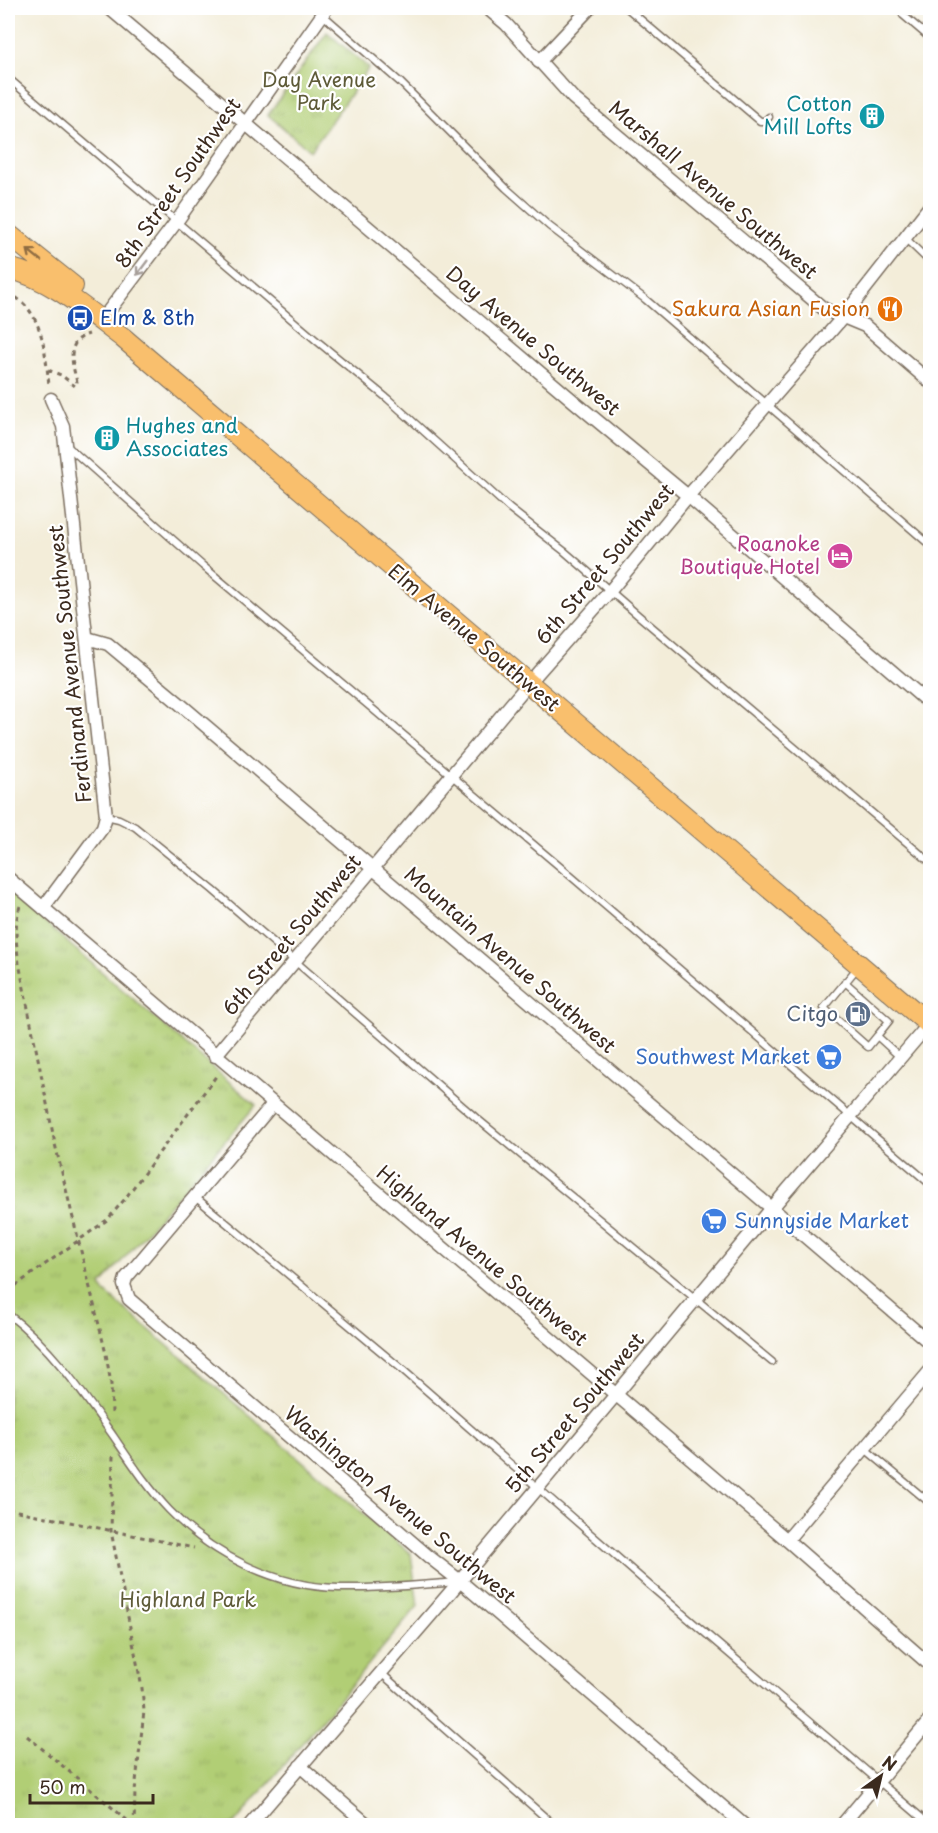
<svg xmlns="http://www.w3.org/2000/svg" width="938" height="1833" font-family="'Playpen Sans',sans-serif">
	<defs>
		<pattern id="park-tufts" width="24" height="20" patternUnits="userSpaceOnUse" patternTransform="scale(1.5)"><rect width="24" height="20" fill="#b1ce75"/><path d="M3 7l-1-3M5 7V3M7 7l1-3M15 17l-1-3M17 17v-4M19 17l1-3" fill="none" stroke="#99b165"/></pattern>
	</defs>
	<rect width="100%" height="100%" fill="#fff"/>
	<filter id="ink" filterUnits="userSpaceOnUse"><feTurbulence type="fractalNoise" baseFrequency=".0167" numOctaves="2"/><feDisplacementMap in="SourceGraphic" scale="12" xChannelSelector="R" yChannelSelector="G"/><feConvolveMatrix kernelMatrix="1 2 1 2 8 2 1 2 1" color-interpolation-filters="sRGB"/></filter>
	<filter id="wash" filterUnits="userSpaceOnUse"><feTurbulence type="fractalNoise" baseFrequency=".008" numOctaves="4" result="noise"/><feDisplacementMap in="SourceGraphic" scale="24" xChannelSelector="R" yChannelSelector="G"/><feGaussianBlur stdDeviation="1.35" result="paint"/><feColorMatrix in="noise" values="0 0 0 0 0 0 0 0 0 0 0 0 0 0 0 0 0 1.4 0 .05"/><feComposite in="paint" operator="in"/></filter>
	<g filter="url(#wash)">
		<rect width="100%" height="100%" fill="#f3edd9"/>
		<path fill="url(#park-tufts)" stroke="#767c4a" stroke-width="1.5" d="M327,32L369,68L310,151L268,115Z
			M8,891L256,1105L101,1285L104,1291L411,1554L418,1606L233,1825H8Z"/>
	</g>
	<g filter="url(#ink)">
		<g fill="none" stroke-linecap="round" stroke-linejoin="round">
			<defs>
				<path id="lane" d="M315,8L401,83L506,188L549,226L645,299L930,545
					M627,8L760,121H765L769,117
					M910,8L903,15L930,38
					M8,78L317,341L388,399L509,508L564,551L639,616L930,862
					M905,238L930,262
					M66,445L203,566L559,866L930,1184
					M106,816L119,819L135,827L213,890L475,1117L772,1362
					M858,967L824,1008L868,1047L877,1036L900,1057
					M845,982L889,1021L877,1036
					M194,1196L403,1370L656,1591L930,1825
					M8,1314C52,1348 82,1392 114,1437C131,1462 148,1488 169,1510C212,1555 276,1587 339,1588C378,1589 417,1585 457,1582
					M864,1448L930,1503
					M381,1673L555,1826"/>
				<path id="street" d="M109,8L577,404L688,496L930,704
					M487,8L506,24L573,98L824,309L865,326L930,382
					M539,62L590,8
					M101,321L177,221L327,8
					M87,638L108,644L180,704L930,1343
					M8,878L787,1540L930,1665
					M43,908L103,827L106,816L65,444L63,426L51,399
					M215,1056L528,684L610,591L688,496L843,317L930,206
					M273,1104L126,1278L124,1285L129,1299L428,1556L460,1581L745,1826
					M787,1540L930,1371
					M300,1766L369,1826
					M249,1826L460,1581L772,1208L929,1024
					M841,1826L930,1720"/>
				<path id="primary" d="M8,234L73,286
					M8,268C53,279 86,310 122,337L930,1025"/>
			</defs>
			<use href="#lane" stroke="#7b6e5f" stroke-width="9"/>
			<use href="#street" stroke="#7b6e5f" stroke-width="15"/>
			<use href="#primary" stroke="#7b6e5f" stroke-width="22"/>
			<path stroke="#7b6e5f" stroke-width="3" stroke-dasharray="4.5 4.5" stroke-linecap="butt" d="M8,293C43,309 45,351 49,385
				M48,370L61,375L75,386L77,382C72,363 65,341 89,334
				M20,906C14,926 16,943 19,963L55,1144L106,1354L111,1384L112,1413
				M8,1291L107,1220L124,1200L217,1075
				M113,1456L111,1531L142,1688L144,1711L135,1791L134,1826
				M8,1509L194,1548
				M27,1736L134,1826"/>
			<use href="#lane" stroke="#fff" stroke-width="6"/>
			<use href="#street" stroke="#fff" stroke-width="12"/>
			<use href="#primary" stroke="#f9bf6d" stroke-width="20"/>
		</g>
		<defs><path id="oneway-shaft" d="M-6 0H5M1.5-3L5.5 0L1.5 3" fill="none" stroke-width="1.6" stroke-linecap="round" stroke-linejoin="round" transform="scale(1.5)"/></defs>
		<use stroke="#906d42" href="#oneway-shaft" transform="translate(34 255) rotate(-141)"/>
		<use stroke="#a79f9a" href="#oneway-shaft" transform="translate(142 268) rotate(127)"/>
	</g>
	<defs>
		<symbol id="building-disc" viewBox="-11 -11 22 22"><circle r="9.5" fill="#0f9aa8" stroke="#fff"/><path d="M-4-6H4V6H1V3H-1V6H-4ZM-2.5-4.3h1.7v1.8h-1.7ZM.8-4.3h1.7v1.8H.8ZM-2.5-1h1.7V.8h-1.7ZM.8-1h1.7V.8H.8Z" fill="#fff"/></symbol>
		<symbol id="restaurant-disc" viewBox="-11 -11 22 22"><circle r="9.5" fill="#e8710a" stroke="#fff"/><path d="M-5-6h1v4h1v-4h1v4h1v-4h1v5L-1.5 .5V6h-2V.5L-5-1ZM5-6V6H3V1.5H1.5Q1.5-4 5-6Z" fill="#fff"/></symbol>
		<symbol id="bus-disc" viewBox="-11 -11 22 22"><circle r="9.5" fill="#1a4fb4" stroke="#fff"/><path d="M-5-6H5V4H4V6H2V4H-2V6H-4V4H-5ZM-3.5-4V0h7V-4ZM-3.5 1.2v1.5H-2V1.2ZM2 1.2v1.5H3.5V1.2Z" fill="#fff"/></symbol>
		<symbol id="hotel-disc" viewBox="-11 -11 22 22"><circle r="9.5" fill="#d1479c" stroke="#fff"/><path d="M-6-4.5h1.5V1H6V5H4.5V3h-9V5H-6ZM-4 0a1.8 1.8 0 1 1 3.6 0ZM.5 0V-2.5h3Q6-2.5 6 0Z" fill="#fff"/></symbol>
		<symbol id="fuel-disc" viewBox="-11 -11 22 22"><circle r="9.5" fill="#5c6f8a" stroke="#fff"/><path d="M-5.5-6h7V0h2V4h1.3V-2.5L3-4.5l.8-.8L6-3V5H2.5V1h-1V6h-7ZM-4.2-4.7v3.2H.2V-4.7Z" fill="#fff"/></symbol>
		<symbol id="supermarket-disc" viewBox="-11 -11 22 22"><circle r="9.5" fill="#3f7fe0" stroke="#fff"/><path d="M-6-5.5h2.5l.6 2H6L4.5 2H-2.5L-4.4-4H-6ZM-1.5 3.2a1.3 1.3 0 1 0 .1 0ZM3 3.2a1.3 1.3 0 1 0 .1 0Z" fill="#fff"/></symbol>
	</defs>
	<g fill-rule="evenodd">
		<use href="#building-disc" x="857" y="101" width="30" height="30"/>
		<use href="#restaurant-disc" x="875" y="294" width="30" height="30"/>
		<use href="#bus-disc" x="65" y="303" width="30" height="30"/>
		<use href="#building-disc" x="92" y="423" width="30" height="30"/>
		<use href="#hotel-disc" x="825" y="541" width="30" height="30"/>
		<use href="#fuel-disc" x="843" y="999" width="30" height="30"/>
		<use href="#supermarket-disc" x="814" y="1042" width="30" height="30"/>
		<use href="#supermarket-disc" x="699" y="1206" width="30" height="30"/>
	</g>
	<g text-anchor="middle" stroke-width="4.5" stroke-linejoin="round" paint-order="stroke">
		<g font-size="20" fill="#5e5b38" stroke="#fff">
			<text x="319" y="87">Day Avenue<tspan x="319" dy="23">Park</tspan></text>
			<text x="188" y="1607">Highland Park</text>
		</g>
		<g font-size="20" fill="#0d838f" stroke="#fff" text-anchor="end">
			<text x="852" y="111">Cotton<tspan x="852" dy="23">Mill Lofts</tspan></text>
			<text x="126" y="433" text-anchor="start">Hughes and<tspan x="126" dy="23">Associates</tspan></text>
		</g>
		<g font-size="20" fill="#3b2a1e" stroke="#fff">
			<text transform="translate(178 183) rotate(-55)" y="7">8th Street Southwest</text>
			<text transform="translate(713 190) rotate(40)" y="7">Marshall Avenue Southwest</text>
			<text transform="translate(533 341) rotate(40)" y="7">Day Avenue Southwest</text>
			<text transform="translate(605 564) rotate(-50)" y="7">6th Street Southwest</text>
			<text transform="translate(474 638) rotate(40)" y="7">Elm Avenue Southwest</text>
			<text transform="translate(70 664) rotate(-96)" y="7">Ferdinand Avenue Southwest</text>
			<text transform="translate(292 935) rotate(-50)" y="7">6th Street Southwest</text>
			<text transform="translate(510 960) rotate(41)" y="7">Mountain Avenue Southwest</text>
			<text transform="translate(482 1256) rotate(40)" y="7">Highland Avenue Southwest</text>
			<text transform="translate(575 1413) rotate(-50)" y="7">5th Street Southwest</text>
			<text transform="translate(400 1505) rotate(40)" y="7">Washington Avenue Southwest</text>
		</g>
		<g font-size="20" fill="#c56008" stroke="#fff" text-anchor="end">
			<text x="870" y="316">Sakura Asian Fusion</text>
		</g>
		<g font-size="20" fill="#164399" stroke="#fff" text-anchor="start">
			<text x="100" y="325">Elm &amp; 8th</text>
		</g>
		<g font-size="20" fill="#b23c85" stroke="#fff" text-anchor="end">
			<text x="820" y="551">Roanoke<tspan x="820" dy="23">Boutique Hotel</tspan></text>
		</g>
		<g font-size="20" fill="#4e5e75" stroke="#fff" text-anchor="end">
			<text x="838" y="1021">Citgo</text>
		</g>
		<g font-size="20" fill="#366cbe" stroke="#fff" text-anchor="end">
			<text x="810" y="1064">Southwest Market</text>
			<text x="734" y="1228" text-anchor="start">Sunnyside Market</text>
		</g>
	</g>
	<rect width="938" height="1833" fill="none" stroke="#fff" stroke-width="30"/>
	<g transform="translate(881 1776) rotate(34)" stroke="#ffffff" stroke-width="4.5" paint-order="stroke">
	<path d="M0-4.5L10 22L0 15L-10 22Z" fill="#3b2a1e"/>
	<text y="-9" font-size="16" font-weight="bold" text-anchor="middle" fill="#3b2a1e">N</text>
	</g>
	<path d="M30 1794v9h123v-9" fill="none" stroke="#3b2a1e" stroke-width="3"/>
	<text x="39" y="1794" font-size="18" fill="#3b2a1e" stroke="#ffffff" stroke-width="4.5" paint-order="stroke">50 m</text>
</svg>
